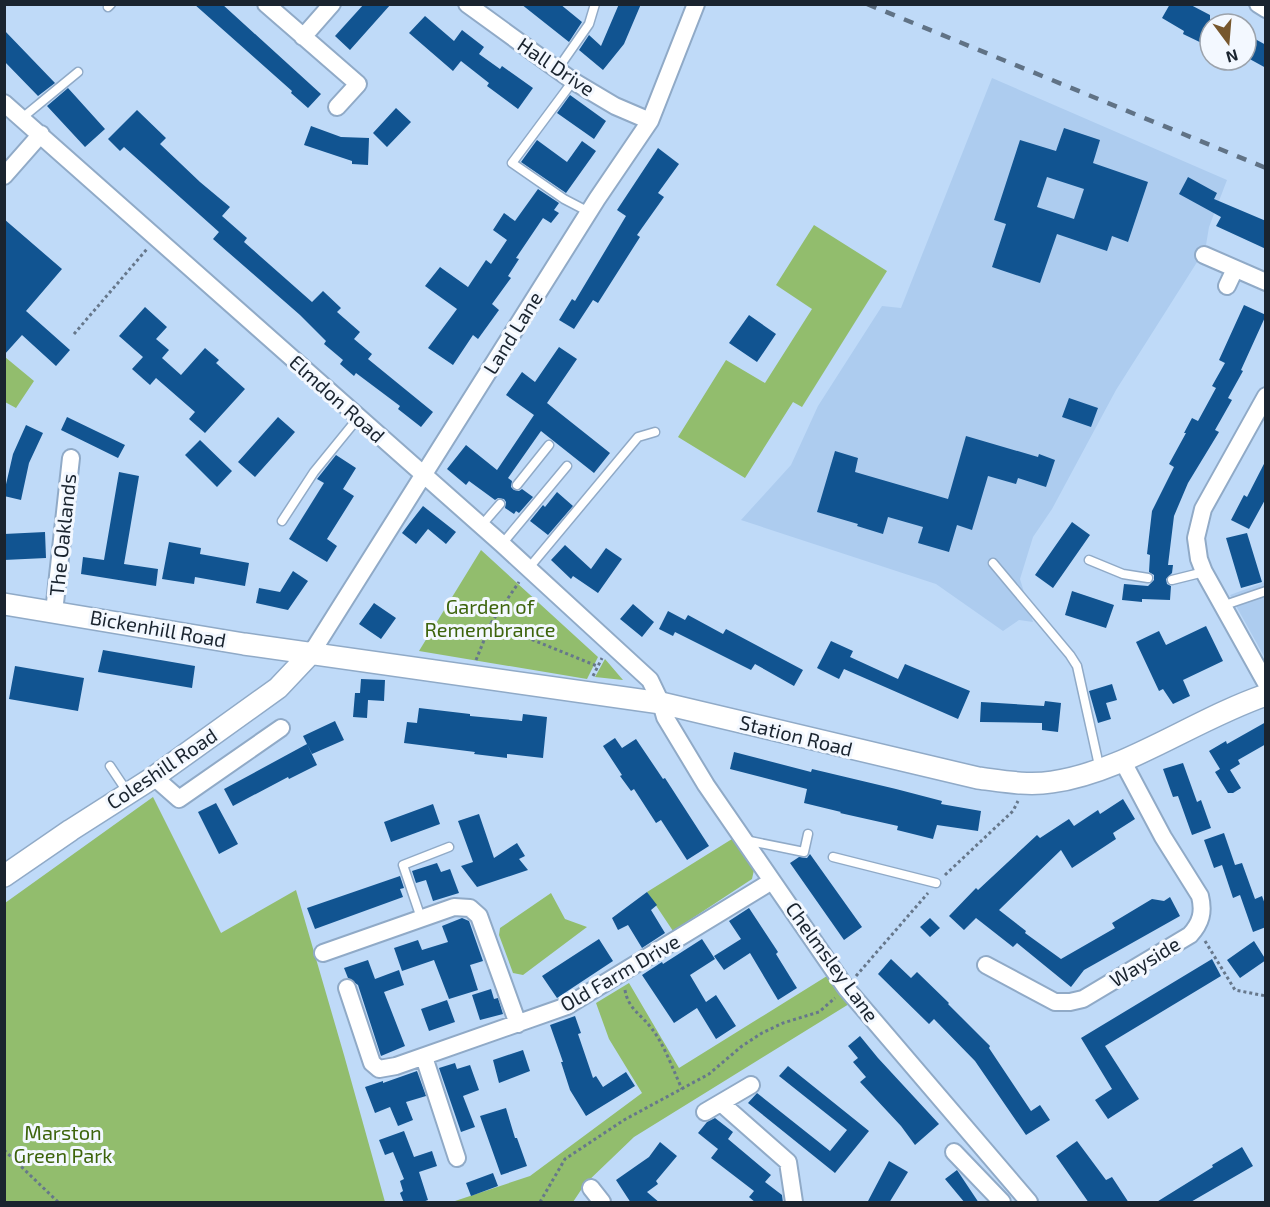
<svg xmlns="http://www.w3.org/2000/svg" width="1270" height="1207" font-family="'Exo 2',sans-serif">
	<rect width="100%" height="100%" fill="#bfdaf8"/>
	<path fill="#adccef" d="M992,78L1227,180L1209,227L1206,245L1199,259L1116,390L1052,509L1033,537L1020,579L1033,622L1019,620L1003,631L936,584L741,520L791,465L818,406L882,306L901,308Z
		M1265,582V658L1230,595Z"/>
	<path fill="#92bd6d" d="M814,225L887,271L802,407L793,402L745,478L678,437L726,360L765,383L812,309L776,285Z
		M5,357L34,381L16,408L5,402Z
		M481,550L598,657L587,679L419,651Z
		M605,659L623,680L595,677Z
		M153,797L221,933L296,890L344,1055L385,1202H5V903Z
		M732,839L754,870L752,879L673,931L647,892Z
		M551,893L565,919L587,927L523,975L513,973L499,935L500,928Z
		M827,976L849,1004L634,1137L585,1184L573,1202H452L530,1176L642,1093L609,1039L596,1003L629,983L679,1068Z"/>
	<path fill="#115491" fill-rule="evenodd" d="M194,4H222L321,94L308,108L291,93L292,91Z
		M364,4H391L350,50L335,36Z
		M521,4H560L582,22L569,42Z
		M619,4H641L624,44L603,70L579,50L589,35L601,46Z
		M1170,4H1189L1210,15V47L1183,34L1184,31L1162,18Z
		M425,16L454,41L462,30L484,47L479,54L500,69L502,66L533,88L518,109L487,86L489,83L461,61L453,71L409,33Z
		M4,30L55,83L38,96L4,61Z
		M1246,34L1266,45V68L1246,57Z
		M68,88L105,129L85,147L47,106Z
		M570,95L606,121L594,139L557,113Z
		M396,108L411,122L387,147L373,133Z
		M137,110L166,138L160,144L200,182L230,207L222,216L247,238L244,242L312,302L323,291L341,308L337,312L360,332L354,339L372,354L368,359L433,412L421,427L398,409L400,406L356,373L354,376L340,364L343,360L324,344L326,341L300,315L213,239L219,232L124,147L120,151L108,139Z
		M311,126L341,137L369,138L368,165L352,164V161L304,145Z
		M1064,128L1100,140L1093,163L1148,182L1128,242L1112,236L1107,251L1057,234L1040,283L992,267L1006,224L994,220L1020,140L1056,151ZM1047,177L1084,189L1074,219L1037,207Z
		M537,140L567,162L582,141L596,151L566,193L521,162Z
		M658,148L679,164L658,193L664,197L637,235L640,237L598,303L593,300L574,329L559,320L572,299L575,301L626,216L617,210Z
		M1188,177L1217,193L1214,199L1266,221V249L1216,226L1221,217L1179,194Z
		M538,189L559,203L554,210L559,213L551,223L543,218L516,258L519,259L508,276L511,278L492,304L499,310L478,339L473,335L453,365L428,348L457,309L425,286L440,267L468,287L486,260L491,264L507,240L493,230L504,213L515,221Z
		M4,219L62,269L26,311L70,350L56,366L22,335L4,355Z
		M1244,305L1266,315L1241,370L1243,371L1228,398L1232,400L1215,430L1219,432L1188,483L1174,516L1168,565H1173L1172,573L1166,579L1167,584L1171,586L1170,600L1142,599V602L1122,600L1124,584L1148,586L1154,580V575L1149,572L1150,555L1147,554L1152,511L1174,467L1169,464L1186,433H1184L1192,418L1198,421L1216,388L1212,386L1225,363L1219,360Z
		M145,307L167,327L156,339L169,350L162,358L181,375L205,348L219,360L216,363L245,389L205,433L189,419L195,412L156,378L150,385L132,369L143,357L119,336Z
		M749,315L776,334L757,362L729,343Z
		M559,347L577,359L547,403L610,453L594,473L541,431L508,478L512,481L511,487L514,490L519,491L522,489L533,497L519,513L516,511L514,514L505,508L506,502L504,499L498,498L495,500L469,481L466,485L447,469L466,445L497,470L534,415L506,395L522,372L535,382Z
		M1069,398L1098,408L1091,427L1062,417Z
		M67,417L125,445L118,458L61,430Z
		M278,417L295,432L255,477L238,462Z
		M26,425L43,433L29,463L21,500L4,496V493L13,454Z
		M966,436L1038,457L1039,454L1055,460L1046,487L1018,478L1016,484L988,476L972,530L957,525L949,552L918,543L923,527L888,517L883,534L857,526L858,524L817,512L835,451L858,458L855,472L948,499Z
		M200,440L232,471L217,487L185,455Z
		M336,455L356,468L343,489L354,496L327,539L337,546L327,562L289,539L324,483L317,479Z
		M1266,460V498L1249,529L1231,520L1244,495L1247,497Z
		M119,472L139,476L124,564L158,569L156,586L81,574L83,557L104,560Z
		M557,492L573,506L548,535L530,521L543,505L545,507Z
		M423,506L456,532L446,544L428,529L416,544L402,533Z
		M1072,522L1090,535L1053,588L1035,575Z
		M45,532L46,558L4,560V534Z
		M1247,533L1262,582L1241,588L1226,538Z
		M169,542L201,548L200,554L249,563L245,586L195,577L194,584L162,579Z
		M565,545L591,569L606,548L622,559L598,593L573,576L571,579L551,560Z
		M293,571L308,581L288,610L256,603L259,588L280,592Z
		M1072,591L1114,605L1106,628L1065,615Z
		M374,603L396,618L381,639L359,624Z
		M633,604L654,622L642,637L620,619Z
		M668,611L685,620L688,615L723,634L726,629L803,670L794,686L755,664L751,670L675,632L673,636L659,629Z
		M1206,626L1223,661L1183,680L1190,696L1173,704L1163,689L1159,691L1136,642L1159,631L1166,645Z
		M831,641L853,651L850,657L898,679L905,664L970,691L958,719L844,669L839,679L817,668Z
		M103,650L195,666L192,688L98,672Z
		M15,666L84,678L78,711L9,699Z
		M361,679L385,680L384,701L368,700L367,718L353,717L355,693H360Z
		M1112,684L1117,700L1106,703L1111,719L1098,723L1089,691Z
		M1045,701L1061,703L1058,732L1042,730V723L980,722L981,702L1044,706Z
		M419,708L470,714V716L522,721L523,714L547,717L543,758L507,754V758L474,754L475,752L404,743L407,722L417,723Z
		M335,721L344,740L312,754L303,736Z
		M1266,722V744L1238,760L1240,764L1230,770L1241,788L1233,793H1228L1215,772L1220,769L1209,751L1226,741L1227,744Z
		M615,738L622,748L636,739L663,779L665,778L709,846L687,860L661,820L656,823L634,789L631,791L620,776L622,775L603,746Z
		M307,744L317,765L289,779L288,777L233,806L224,789Z
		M734,752L811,772L812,769L896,789L942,801L941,804L981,811L978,831L937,825L933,839L897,830L898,826L840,813L841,812L804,803L807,789L730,769Z
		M1183,763L1197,802L1201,800L1211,828L1192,835L1178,796L1173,797L1163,769Z
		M1123,799L1135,819L1113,833L1116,839L1072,868L1061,850L999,910L1026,931L1025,933L1061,959L1115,928L1112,923L1152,899L1164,901L1170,897L1180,916L1084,970L1071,987L1017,943L1013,947L976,918L964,930L949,916L976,888L978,890L1037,835L1040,838L1069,819L1074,826L1098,810L1100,814Z
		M216,803L238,844L219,854L198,812Z
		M433,804L440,824L391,842L384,822Z
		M479,814L494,858L517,843L525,856L519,859L528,870L477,887L461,866L473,862L458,821Z
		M1224,833L1235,865L1242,863L1255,899L1262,896L1266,907V927L1253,932L1240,895L1233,898L1222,865L1214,868L1204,840Z
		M810,854L862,927L844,940L790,863L799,857L807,858Z
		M437,863L441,872L450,869L459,893L433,901L426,880L416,883L412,871Z
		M400,876L404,888L400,889L403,897L315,929L307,908Z
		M647,892L657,905L651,910L665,933L642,948L628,925L618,930L612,918Z
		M749,908L778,952L776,954L797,988L778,1000L750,953L724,970L714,956L741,939L729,921Z
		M462,918L469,921L483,961L470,965L478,990L449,999L434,960L402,971L394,948L418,940L422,950L448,942L442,926Z
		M930,918L940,928L930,937L920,927Z
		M599,939L613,961L557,998L542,976Z
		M702,939L715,959L690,975L706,1002L716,995L736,1026L716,1039L697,1008L674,1023L642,975L662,962L663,964Z
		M1254,941L1266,960L1240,978L1227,960Z
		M891,959L911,978L917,972L949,1003L948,1004L990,1046L989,1048L1031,1111L1040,1105L1050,1120L1026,1135L975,1061L934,1019L929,1024L878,974Z
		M1212,959L1221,976L1105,1046L1139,1099L1108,1119L1095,1100L1112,1089L1081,1038Z
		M368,960L375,979L399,970L404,985L384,992L405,1046L381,1056L358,985L348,978L344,968Z
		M491,989L494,999L498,998L503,1014L480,1020L472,995Z
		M447,1000L455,1022L429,1031L421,1009Z
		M575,1016L581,1033L578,1034L593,1078L596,1076L603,1087L626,1072L635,1086L586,1116L570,1090L561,1062H563L550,1025Z
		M860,1036L878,1058L939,1124L915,1145L901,1126L860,1082L866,1077L853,1062L858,1058L848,1046Z
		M523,1050L530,1071L499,1083L493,1060Z
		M455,1063L457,1069L470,1065L479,1090L463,1096L475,1127L461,1132L439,1068Z
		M788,1066L869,1131L835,1173L748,1103L757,1093L830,1151L847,1130L779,1076Z
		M417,1071L426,1096L406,1102L413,1120L398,1126L390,1107L375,1113L365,1087L383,1081V1083Z
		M506,1108L515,1138H517L527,1166L501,1175L480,1116Z
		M715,1118L733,1132L728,1139L771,1175L765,1182L782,1195L783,1203H756L749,1197L754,1191L711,1158L718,1149L698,1133L707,1122Z
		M404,1131L414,1157L432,1151L437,1166L419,1172L428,1200L420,1203H404L400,1193L403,1191L400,1181L404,1179L393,1152L385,1155L379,1140Z
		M1077,1141L1106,1180L1112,1177L1129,1203H1089L1056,1156Z
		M660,1142L677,1156L656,1181L658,1184L647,1192L660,1203H631L616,1180L649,1157Z
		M1242,1147L1253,1166L1189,1203H1155L1213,1167L1212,1165Z
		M889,1161L908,1172L889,1203H867Z
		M957,1170L979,1203H965L945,1179Z
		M493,1173L498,1186L471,1196L466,1183Z"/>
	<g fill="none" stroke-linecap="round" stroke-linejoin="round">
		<defs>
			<path id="service" d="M108,7L111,4
				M557,70L589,24L595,4
				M573,81L512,163L564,199L589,212
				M22,118L78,72
				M517,485L549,445
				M282,521L314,472L358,418
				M481,526L500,504
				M502,544L567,466
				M1089,560L1123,574L1148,578
				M993,563L1070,655L1077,666L1100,770
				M528,569L638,437L655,432
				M1172,580L1204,572
				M1222,606L1266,591
				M110,766L128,793
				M745,840L804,852L808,834
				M833,857L936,883
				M421,918L403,865L449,847"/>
			<path id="minor" d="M266,4L358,84L337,107
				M467,4L573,81L615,106L650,121
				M1258,4L1266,9
				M303,37L332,4
				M4,103L502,544L650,680L661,703L665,717L706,785L846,988L1029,1202
				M4,176L41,134
				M1204,255L1266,282
				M1227,286L1235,269
				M1266,396L1203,509L1196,538L1199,559L1204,572L1266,683
				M54,612L71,458
				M312,652L597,199L650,121L696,4
				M154,777L179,799L281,728
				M323,953L454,907L470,908L479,916L518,1024
				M986,965L1055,1002H1070L1083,999L1190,935C1201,923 1204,912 1200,896L1163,837L1122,760
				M347,988L372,1063L379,1069L396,1066L567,1006L772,881
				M424,1057L457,1158
				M721,1103L788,1162L794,1202
				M705,1112L751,1085
				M954,1152L1002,1202
				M591,1188L602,1202"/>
			<path id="tertiary" d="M4,604L244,644L661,703L978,778C1002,781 1027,786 1052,782C1124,772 1195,719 1266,695
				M4,876L71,830L154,777L278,688L312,652"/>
		</defs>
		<use href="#service" stroke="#90aac7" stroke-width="11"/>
		<use href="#minor" stroke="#90aac7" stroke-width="20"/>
		<use href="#tertiary" stroke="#90aac7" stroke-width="24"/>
		<path stroke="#66778b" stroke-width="3" stroke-dasharray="3 3" stroke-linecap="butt" d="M74,334L147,249
			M491,623L519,582
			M476,660L491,623L597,666
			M593,676L602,658
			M945,875L1013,811L1018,801
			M1205,941L1235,990L1266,996
			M856,976L928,893
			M625,990C628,1009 642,1015 652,1029C664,1044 674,1072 682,1089
			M4,1150L58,1202
			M540,1202L565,1159L624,1120L709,1074L742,1046L762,1033L783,1023L819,1012L835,998"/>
		<use href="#service" stroke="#fff" stroke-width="8"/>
		<use href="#minor" stroke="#fff" stroke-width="16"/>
		<use href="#tertiary" stroke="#fff" stroke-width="21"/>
		<path stroke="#607285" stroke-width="4.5" stroke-dasharray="10 10" stroke-linecap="butt" d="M867,4L1266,168"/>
	</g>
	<g text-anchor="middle" stroke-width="6" stroke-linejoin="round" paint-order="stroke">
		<g font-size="20" fill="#1a242f" stroke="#f3f8ff">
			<text transform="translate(556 67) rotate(34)" y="7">Hall Drive</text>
			<text transform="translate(513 333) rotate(-58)" y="7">Land Lane</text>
			<text transform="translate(337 399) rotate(42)" y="7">Elmdon Road</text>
			<text transform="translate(63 535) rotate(-84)" y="7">The Oaklands</text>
			<text transform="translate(158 629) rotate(10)" y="7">Bickenhill Road</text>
			<text transform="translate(796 736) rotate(14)" y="7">Station Road</text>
			<text transform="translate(162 769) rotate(-34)" y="7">Coleshill Road</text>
			<text transform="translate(832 962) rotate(54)" y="7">Chelmsley Lane</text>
			<text transform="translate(1145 962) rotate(-31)" y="7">Wayside</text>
			<text transform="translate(620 973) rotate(-30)" y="7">Old Farm Drive</text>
		</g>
		<g font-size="20" fill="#3d640c" stroke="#f3f8ff">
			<text x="490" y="614">Garden of<tspan x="490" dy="23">Remembrance</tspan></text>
			<text x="63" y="1140">Marston<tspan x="63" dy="23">Green Park</tspan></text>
		</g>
	</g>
	<rect width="1270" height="1207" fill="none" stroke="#1a242f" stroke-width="12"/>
	<g transform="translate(1228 42) rotate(164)"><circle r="28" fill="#f3f8ff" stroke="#9ca3ac" stroke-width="1.5"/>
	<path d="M0-4.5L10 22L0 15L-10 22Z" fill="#77572d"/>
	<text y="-9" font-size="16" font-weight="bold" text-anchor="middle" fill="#1a242f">N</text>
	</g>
</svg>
